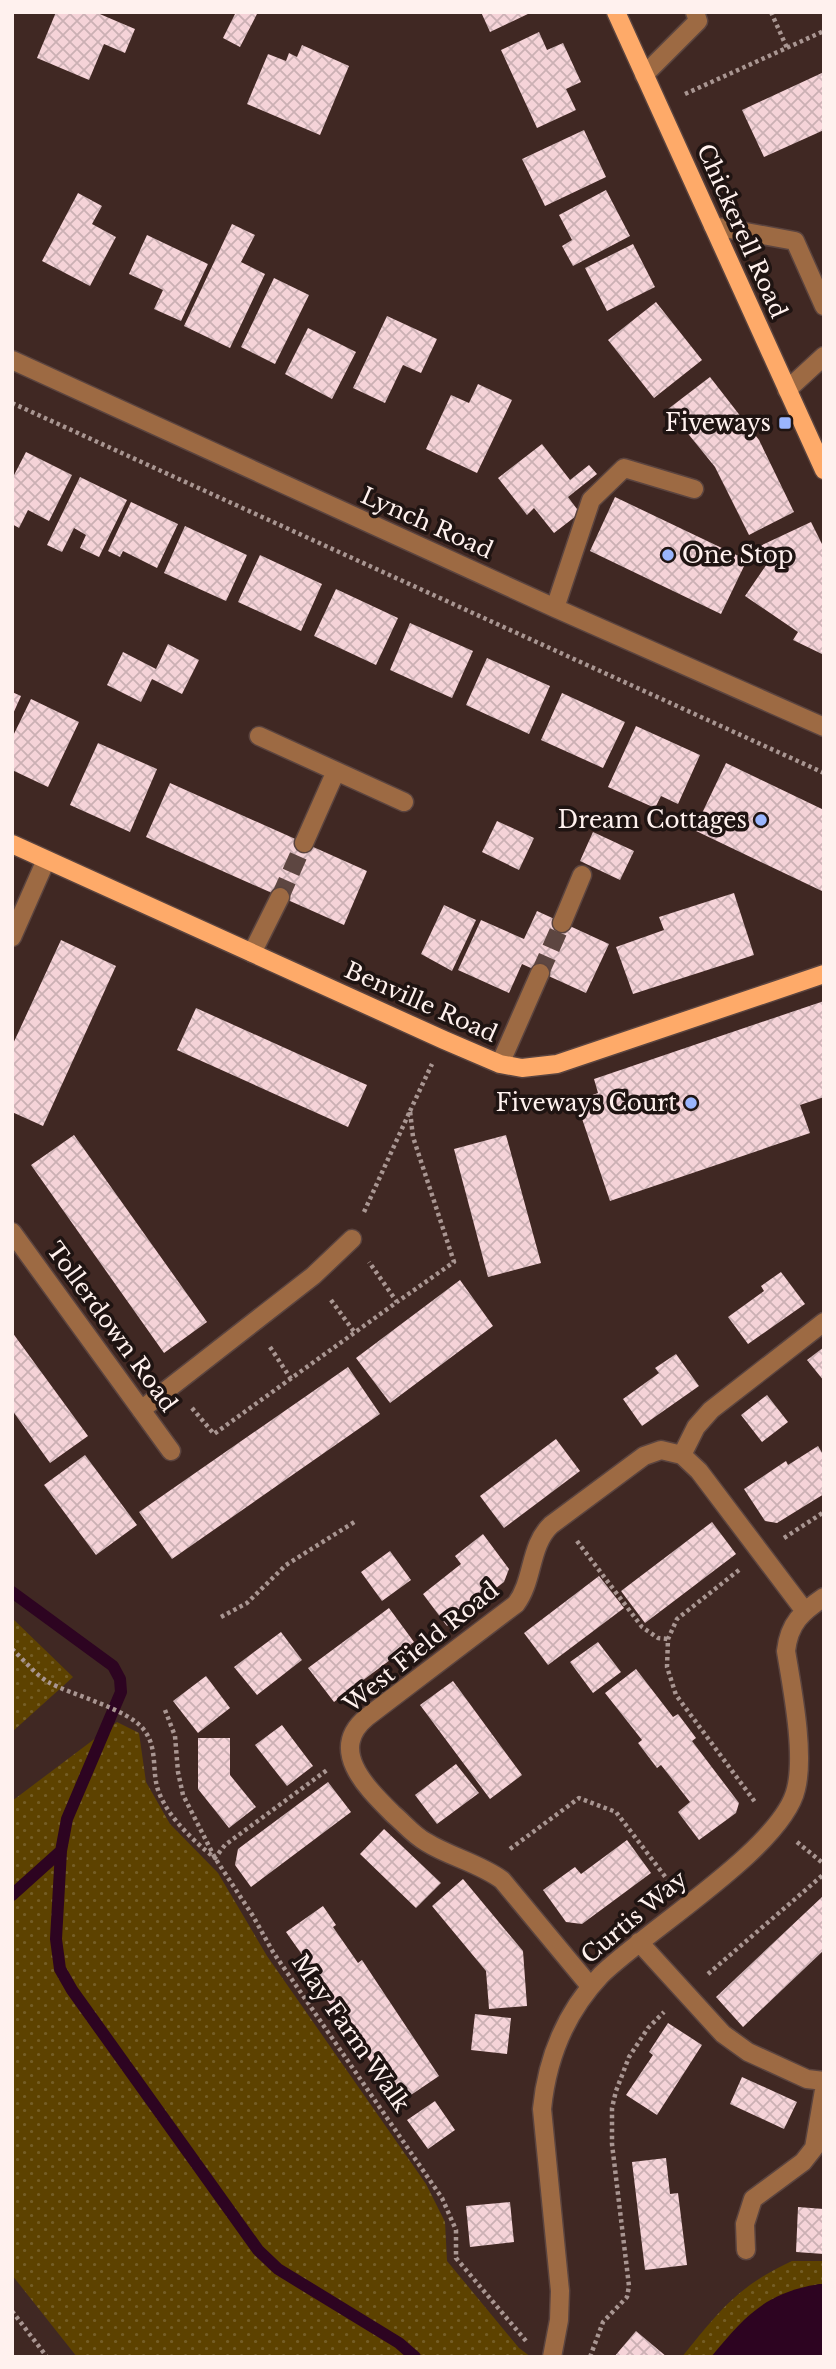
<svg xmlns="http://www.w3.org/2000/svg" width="836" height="2369" font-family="'Libre Baskerville',serif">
	<defs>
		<pattern id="grass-dots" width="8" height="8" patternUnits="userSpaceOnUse" patternTransform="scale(1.75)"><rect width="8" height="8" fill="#5d4200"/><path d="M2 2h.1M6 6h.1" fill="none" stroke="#755e26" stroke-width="1.8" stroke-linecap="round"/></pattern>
		<pattern id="building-cross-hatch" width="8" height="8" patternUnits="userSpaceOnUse" patternTransform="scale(1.75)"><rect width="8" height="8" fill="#f5d3d8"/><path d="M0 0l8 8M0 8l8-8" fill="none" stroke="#cbb0b4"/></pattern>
	</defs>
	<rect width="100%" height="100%" fill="#402823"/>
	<path fill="url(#grass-dots)" d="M12,1618L73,1677L12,1732Z
		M117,1722L139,1733L146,1782L170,1824L218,1873L267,1956L426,2184L445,2222L447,2261L519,2348L531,2357H77L12,2275V1801Z
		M792,2261H824V2357H682C719,2311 738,2286 792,2261Z"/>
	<path fill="#2d0421" d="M819,2284H824V2357H711C745,2316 765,2293 819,2284Z"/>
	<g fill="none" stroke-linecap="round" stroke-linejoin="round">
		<path stroke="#2d0421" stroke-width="12" d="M12,1592L113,1666L120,1679L121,1692L67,1819L61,1851L56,1939L60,1969L72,1990L258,2250L278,2269L399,2343L415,2357
			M12,1895L61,1851"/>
	</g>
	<path fill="url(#building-cross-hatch)" d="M56,12H95L135,29L125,53L104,44L89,80L37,58Z
		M236,12H258L240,47L223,38Z
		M481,12H532L490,32Z
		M539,32L547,50L563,43L581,82L566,89L576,110L537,128L501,50Z
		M302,45L349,66L320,135L247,104L268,54L286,61L289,53L297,57Z
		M824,72V130L764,157L742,110Z
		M584,130L606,177L545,206L522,159Z
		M606,190L630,236L573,266L562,246L572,240L559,215Z
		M78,193L102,206L92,224L116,237L90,286L42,261Z
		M232,224L255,235L241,262L265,274L230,348L184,326Z
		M147,235L208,264L181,321L154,309L163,290L129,274Z
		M633,244L655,287L607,311L585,268Z
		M274,278L309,295L275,364L241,347Z
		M656,302L702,360L654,398L608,340Z
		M387,316L437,339L421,373L403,365L385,403L353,388Z
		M308,328L356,352L332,399L285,374Z
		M710,377L759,440L794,512L749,535L715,467L668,409Z
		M478,384L512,400L477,473L426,449L451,395L469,403Z
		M542,444L570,480L589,465L597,474L568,497L580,513L554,533L534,508L527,515L498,478Z
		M26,452L72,475L49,521L28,510L19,528L12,524V479Z
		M80,477L127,500L99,557L80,548L86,535L74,528L62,552L47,545Z
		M615,497L747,560L721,614L590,551Z
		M131,502L178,524L157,568L123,551L120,557L108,551Z
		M811,522L824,548V655L793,640L798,632L745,596L771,558L758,547Z
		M185,526L247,555L226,601L164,573Z
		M260,555L322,584L301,631L238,602Z
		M336,589L398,618L376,665L314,636Z
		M410,623L473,651L452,698L390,670Z
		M168,644L199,660L182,694L152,679L141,702L107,685L123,652L156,669Z
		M487,658L550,686L529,734L466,705Z
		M12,692L21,696L12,716Z
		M562,693L625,722L603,768L541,740Z
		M31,699L79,722L48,787L12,770V738Z
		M636,726L700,755L678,804L661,796L655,808L608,787Z
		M98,743L157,769L130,832L70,805Z
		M726,763L824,810V892L694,830Z
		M170,783L367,871L344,925L146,837Z
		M497,821L534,838L519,870L482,852Z
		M593,832L634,851L620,880L580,861Z
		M734,893L754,955L633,994L616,947L664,930L659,917Z
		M444,905L476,920L452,971L421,954Z
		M537,911L609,944L586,993L522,964L509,993L458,970L481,920L524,939Z
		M61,940L116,966L43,1126L12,1112V1046Z
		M824,1001V1097L800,1105L810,1133L610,1201L576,1101L598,1093L594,1079Z
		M196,1008L367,1085L348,1127L177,1050Z
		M74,1135L207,1322L164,1353L31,1165Z
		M506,1135L541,1263L488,1277L454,1149Z
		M781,1272L805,1304L748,1344L728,1317L764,1291L761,1286Z
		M460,1280L493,1326L390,1403L356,1358Z
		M12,1332L88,1436L50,1463L12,1410Z
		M824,1347V1381L807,1360Z
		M676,1354L699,1386L642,1426L623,1399L659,1373L655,1368Z
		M348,1367L380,1414L172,1559L139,1512Z
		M767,1395L788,1422L762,1442L741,1415Z
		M556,1439L580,1471L504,1528L480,1496Z
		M818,1446L824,1456V1494L777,1523L765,1521L744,1489L786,1461L788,1465Z
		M85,1455L137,1525L96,1555L44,1485Z
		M712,1522L736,1554L645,1623L621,1591Z
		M483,1534L509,1569L504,1582L447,1626L423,1594L461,1564L455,1556Z
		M390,1551L411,1580L382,1601L361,1572Z
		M599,1576L624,1608L548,1665L524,1633Z
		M389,1608L414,1642L334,1702L308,1668Z
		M281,1632L302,1660L257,1695L234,1667Z
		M598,1642L621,1672L593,1693L570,1662Z
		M636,1669L673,1717L678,1714L696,1738L692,1741L739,1803L736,1813L699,1840L678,1812L690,1802L661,1765L657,1768L638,1743L642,1740L605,1693Z
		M206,1676L230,1708L198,1733L173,1701Z
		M453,1681L522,1775L490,1799L420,1705Z
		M282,1725L313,1766L287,1786L255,1745Z
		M198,1738H230V1775L256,1807L229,1828L198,1789Z
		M456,1764L479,1793L437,1824L415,1795Z
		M328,1782L351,1812L251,1887L235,1865L238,1849Z
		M384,1829L441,1883L416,1908L360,1854Z
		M627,1840L651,1873L582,1924L566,1922L543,1890L575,1867L581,1874Z
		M463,1879L523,1951L527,2006L489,2009L486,1971L432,1906Z
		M822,1897L824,1950L743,2027L716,1997Z
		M323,1906L336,1925L333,1927L358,1963L362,1960L439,2076L405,2099L380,2065L375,2068L317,1986L322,1983L286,1932Z
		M475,2014L511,2018L507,2054L471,2050Z
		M668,2023L702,2045L657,2115L626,2095L653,2055L649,2052Z
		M742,2077L797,2102L784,2129L730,2104Z
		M435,2101L455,2130L428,2149L407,2120Z
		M666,2158L670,2194L678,2193L687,2265L645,2270L632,2162Z
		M510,2202L514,2242L470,2247L466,2206Z
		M798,2207L824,2209V2254L796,2252Z
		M636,2331L667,2357H614Z"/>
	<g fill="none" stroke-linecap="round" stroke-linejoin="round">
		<path stroke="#5d4641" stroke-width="18" stroke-dasharray="18 9" stroke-linecap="butt" d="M280,897L304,843
			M540,973L562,923"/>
		<defs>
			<path id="minor" d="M644,75L698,21L695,12
				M713,226L795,241L824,306
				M12,360L555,608L824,727
				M787,390L824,356
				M555,608L591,500L624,468L694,489
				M259,736L404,802
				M304,843L336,771
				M562,923L582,875
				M12,937L46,860
				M252,953L280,897
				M500,1064L540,973
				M12,1232L171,1451
				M141,1410L313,1276L352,1239
				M682,1455L699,1471L804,1610
				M639,1942L723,2034L748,2052L807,2079L824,2081
				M590,1986L502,1880C479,1863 450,1857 426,1842C413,1835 404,1823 393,1814C367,1788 327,1750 367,1717L516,1604C534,1580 529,1546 551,1525L644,1456L661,1450L682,1455L696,1427L711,1410L824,1322
				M746,2250L745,2224L753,2199L803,2162L814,2148L824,2090
				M552,2357L559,2320L560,2291L542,2109C547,2058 565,2013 601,1975C647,1930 783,1847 796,1789C805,1753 792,1688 786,1651C789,1623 802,1612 824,1597"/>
			<path id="major" d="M616,12L824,470
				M12,844L444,1040L500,1064L522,1068L557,1064L824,974"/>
		</defs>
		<use href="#minor" stroke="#5b443f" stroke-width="21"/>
		<use href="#major" stroke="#5b443f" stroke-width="21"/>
		<path stroke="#a99692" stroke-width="4.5" stroke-dasharray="3.5 3.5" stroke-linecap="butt" d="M771,12L787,48
			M685,94L824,31
			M12,403L824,773
			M410,1111L432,1064
			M364,1212L410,1111L413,1137L454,1262L397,1302
			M331,1300L355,1333
			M270,1347L291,1379
			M192,1408L214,1434L397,1302L369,1262
			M784,1538L824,1512
			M577,1541L642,1627L658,1638L668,1639
			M739,1570L677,1619L668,1639L667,1667L676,1695L755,1802
			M221,1617L247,1603L286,1565L356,1521
			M12,1649C23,1659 35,1674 48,1682C71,1695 129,1709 144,1730C156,1745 153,1765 156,1782C161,1811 193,1841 215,1858L225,1845L327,1770
			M165,1710L175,1736L178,1772L183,1795L215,1858L253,1916L273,1952L442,2198L456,2230V2258L526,2341
			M797,1842L824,1864
			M510,1849L579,1798L616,1812L670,1883
			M708,1974L824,1874
			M12,2311L47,2357
			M590,2357L603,2322L627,2297L629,2286L612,2144V2108L616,2091L629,2057L648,2028L664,2012"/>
		<use href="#minor" stroke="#9d6a43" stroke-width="18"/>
		<use href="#major" stroke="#feaa69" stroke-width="18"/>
	</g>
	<g fill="#9ab5fd" stroke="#1f1412" stroke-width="2.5">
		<rect x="778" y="416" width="14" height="14" rx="3.5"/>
		<circle cx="668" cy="555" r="7"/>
		<circle cx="761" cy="820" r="7"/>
		<circle cx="691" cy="1103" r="7"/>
	</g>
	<g text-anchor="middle" stroke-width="7" stroke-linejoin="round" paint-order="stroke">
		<g font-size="23" fill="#fff1ee" stroke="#1f1412">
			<text transform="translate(742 231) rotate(66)" y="8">Chickerell Road</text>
			<text transform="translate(427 523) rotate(24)" y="8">Lynch Road</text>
			<text transform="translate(421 1002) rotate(24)" y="8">Benville Road</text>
			<text transform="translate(112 1327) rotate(54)" y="8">Tollerdown Road</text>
			<text transform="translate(421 1647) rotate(-39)" y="8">West Field Road</text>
			<text transform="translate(634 1917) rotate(-40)" y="8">Curtis Way</text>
			<text transform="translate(351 2033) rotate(55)" y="8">May Farm Walk</text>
		</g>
		<g font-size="23" fill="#fff1ee" stroke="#1f1412" text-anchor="end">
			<text x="771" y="431">Fiveways</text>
			<text x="682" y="563" text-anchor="start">One Stop</text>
			<text x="747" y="828">Dream Cottages</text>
			<text x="677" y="1111">Fiveways Court</text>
		</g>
	</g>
	<rect width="836" height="2369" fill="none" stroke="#fff1ee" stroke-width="28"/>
</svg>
